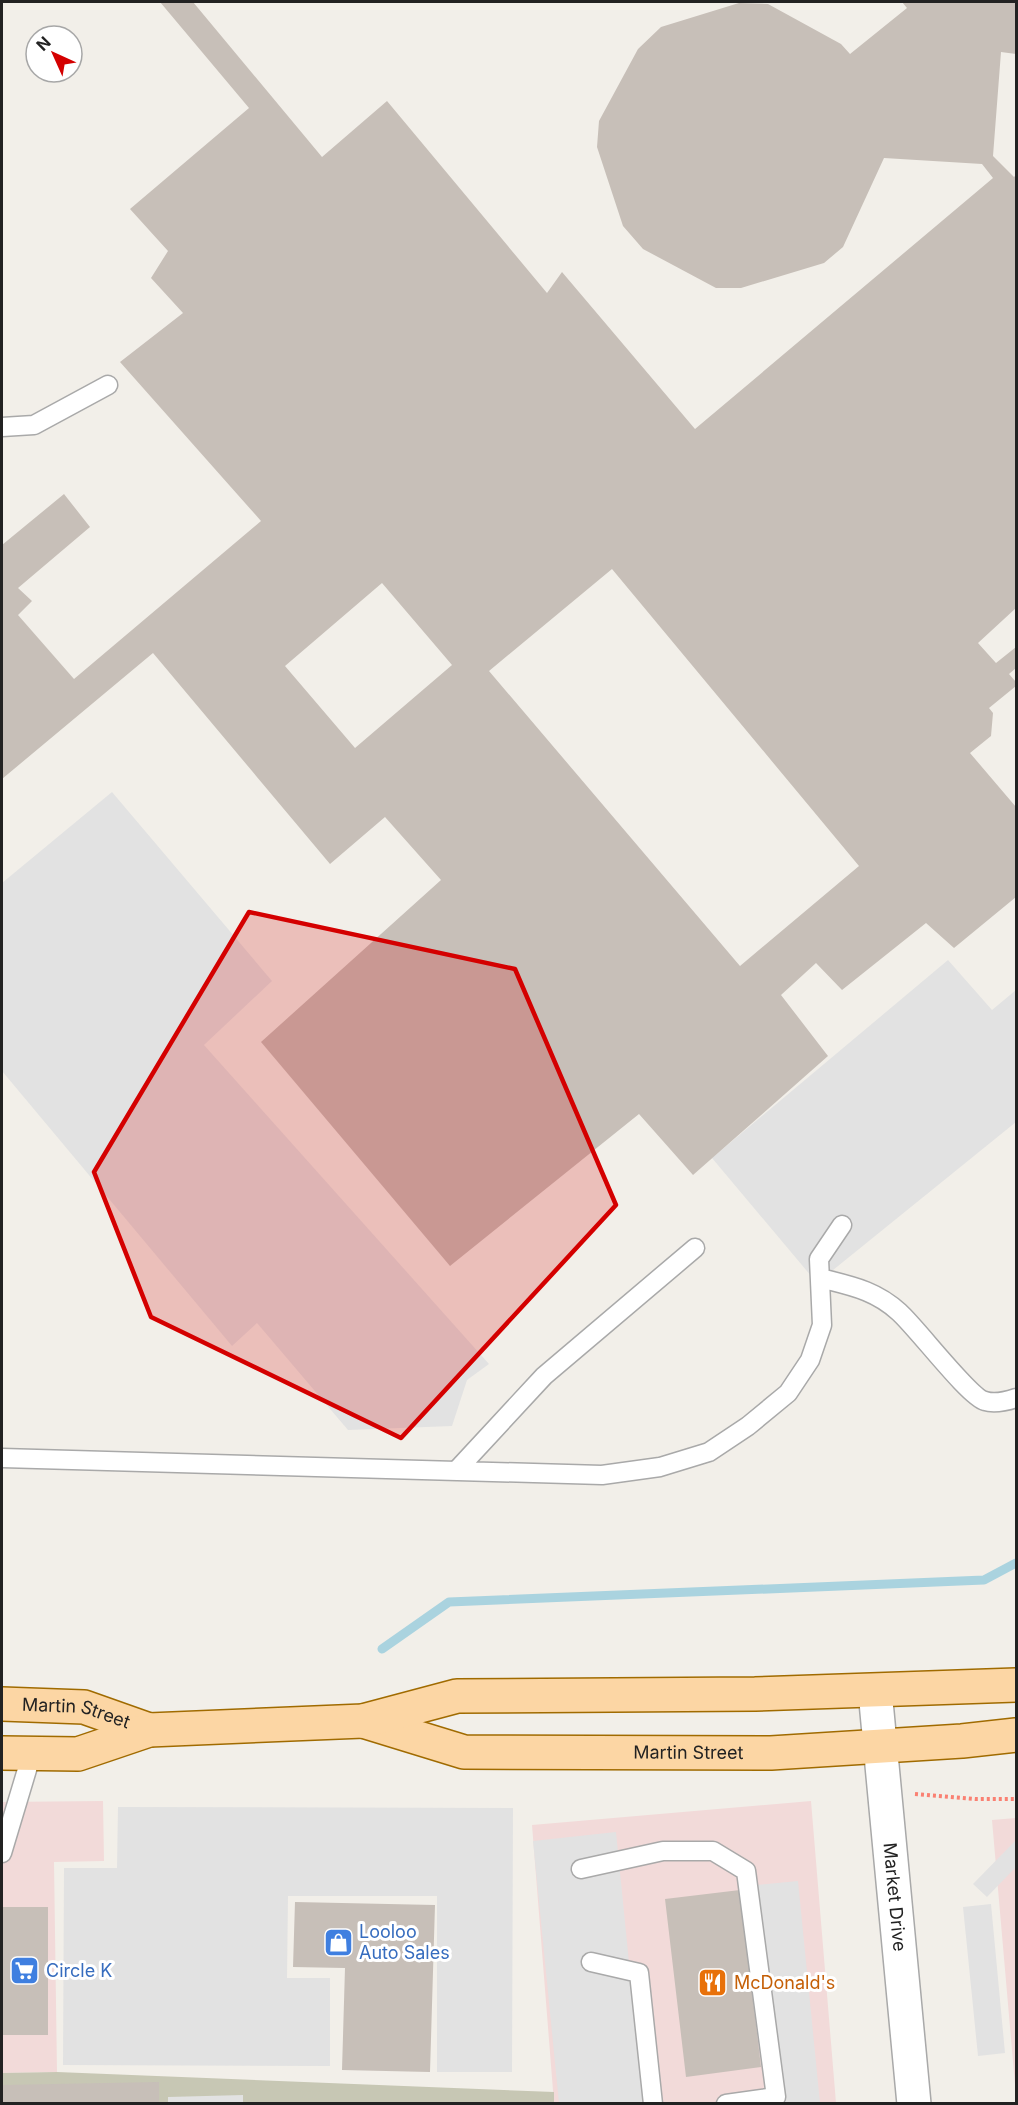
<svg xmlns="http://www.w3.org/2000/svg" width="1018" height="2105" font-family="Inter,sans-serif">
	<rect width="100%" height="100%" fill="#f2efe9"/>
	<path fill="#f2dad9" d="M103,1801L104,1861L54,1862L57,2072L2,2073V1802Z
		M811,1801L836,2103H554L532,1825Z
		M1016,1818V2096L992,1820Z"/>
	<path fill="#c7c7b4" d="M57,2072L554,2092V2103H2V2073Z"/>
	<path fill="#e2e2e2" d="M112,792L272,981L204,1045L489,1364L467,1380L452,1426L348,1430L257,1323L232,1346L2,1071V883Z
		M948,960L992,1010L1016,990V1122L817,1283L712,1158Z
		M118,1807L513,1808L512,2072H437V1896H288L287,1978H330V2066L63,2065L64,1868H117Z
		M616,1832L643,2103H559L533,1841Z
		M1016,1840V1867L987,1897L973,1884Z
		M798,1881L820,2103H779L757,1885Z
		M991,1904L1005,2053L978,2056L963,1907Z
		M243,2095V2103H168V2097Z"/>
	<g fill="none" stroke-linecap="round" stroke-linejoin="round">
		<path stroke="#aad3df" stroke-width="9" d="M382,1649L449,1602L984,1580L1016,1563"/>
	</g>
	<path fill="#c7bfb8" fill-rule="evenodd" d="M160,2H193L322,157L387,101L547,293L562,272L695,429L993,178L982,164L884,158L843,247L824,263L741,288H716L643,249L623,226L597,147L599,121L638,49L661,27L739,3L768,4L841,44L850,54L907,8L902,2H1016V54L1001,52L993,156L1014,177L1016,175V608L978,643L996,663L1016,647V668L1009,674L1016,682V686L989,708L993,713L991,736L970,753L1016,807V897L954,948L926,923L842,990L816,963L781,995L828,1056L693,1175L639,1114L450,1266L261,1042L441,880L385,817L330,864L153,653L2,779V545L64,494L90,527L18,588L32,601L18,615L74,679L261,521L120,362L183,313L151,278L168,251L130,209L249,108ZM612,569L859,866L740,966L489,671ZM382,583L452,665L355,748L285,666Z
		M740,1890L761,2067L686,2077L665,1899Z
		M295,1902L435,1905L430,2072L342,2070L345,1968L293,1967Z
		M2,1907H48V2035H2Z
		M159,2082V2104H2V2085Z"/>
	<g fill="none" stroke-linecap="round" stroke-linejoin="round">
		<defs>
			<path id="lane" d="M2,427L34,425L108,385
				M820,1278C851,1286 875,1290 899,1312C917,1328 969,1397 985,1401C994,1404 1007,1401 1016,1398
				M2,1458L602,1475L660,1467L709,1452L748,1426L788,1393L810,1360L822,1325L819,1259L842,1225
				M456,1471L544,1376L695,1248
				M2,1853L32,1753
				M581,1869L663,1851H713L746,1871L776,2097L726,2104
				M591,1962L639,1973L653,2104"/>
			<g id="street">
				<path id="s1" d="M875,1691L914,2104"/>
			</g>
			<g id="primary">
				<path id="s2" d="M2,1704L84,1707L149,1730"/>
				<path id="s3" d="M363,1721L464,1752L771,1753L962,1741L1016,1735"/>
				<path d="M2,1753L78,1754L149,1730L363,1721L457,1696L755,1694L1016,1685"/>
			</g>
		</defs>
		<use href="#lane" stroke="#a9a9a9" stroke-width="21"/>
		<use href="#street" stroke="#a9a9a9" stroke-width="36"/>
		<use href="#primary" stroke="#a06b00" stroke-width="36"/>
		<path stroke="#fa8072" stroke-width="4" stroke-dasharray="3 3" stroke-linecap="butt" d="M915,1794L975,1799H1016"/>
		<use href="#lane" stroke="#fff" stroke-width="18"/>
		<use href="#street" stroke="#fff" stroke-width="33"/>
		<use href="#primary" stroke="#fcd6a4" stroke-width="33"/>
	</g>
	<path fill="#d40000" fill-opacity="0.2" stroke="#d40000" stroke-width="4.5" stroke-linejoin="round" d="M249,912L515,969L616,1205L401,1438L151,1317L94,1172Z"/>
	<defs>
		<symbol id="shop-square" viewBox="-11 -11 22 22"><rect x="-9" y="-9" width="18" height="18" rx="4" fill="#3f7fe0" stroke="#fff"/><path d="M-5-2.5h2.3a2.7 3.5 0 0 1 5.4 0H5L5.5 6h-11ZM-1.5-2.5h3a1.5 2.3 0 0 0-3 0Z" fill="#fff"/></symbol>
		<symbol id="supermarket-square" viewBox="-11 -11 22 22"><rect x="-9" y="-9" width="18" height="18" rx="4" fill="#3f7fe0" stroke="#fff"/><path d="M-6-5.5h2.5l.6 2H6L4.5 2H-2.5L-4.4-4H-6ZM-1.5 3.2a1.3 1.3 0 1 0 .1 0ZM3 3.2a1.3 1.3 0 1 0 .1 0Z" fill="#fff"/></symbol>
		<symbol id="restaurant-square" viewBox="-11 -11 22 22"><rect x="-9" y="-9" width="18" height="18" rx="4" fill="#e8710a" stroke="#fff"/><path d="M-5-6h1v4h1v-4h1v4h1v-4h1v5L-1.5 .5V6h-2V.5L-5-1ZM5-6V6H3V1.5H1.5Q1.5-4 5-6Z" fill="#fff"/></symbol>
	</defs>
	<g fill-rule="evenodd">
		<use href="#shop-square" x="322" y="1926" width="33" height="33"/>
		<use href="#supermarket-square" x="8" y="1954" width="33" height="33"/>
		<use href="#restaurant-square" x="696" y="1966" width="33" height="33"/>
	</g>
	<g text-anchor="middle" stroke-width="6" stroke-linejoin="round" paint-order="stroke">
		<g font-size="18" fill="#222" stroke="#fff">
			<text dy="6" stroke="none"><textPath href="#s2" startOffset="75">Martin Street</textPath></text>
			<text dy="6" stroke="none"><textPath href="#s3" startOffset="330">Martin Street</textPath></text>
			<text dy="6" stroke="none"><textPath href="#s1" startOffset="207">Market Drive</textPath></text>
		</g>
		<g font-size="18" fill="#366cbe" stroke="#fff" text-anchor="start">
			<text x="359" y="1938">Looloo<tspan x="359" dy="21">Auto Sales</tspan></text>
			<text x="46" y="1977">Circle K</text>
		</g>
		<g font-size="18" fill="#c56008" stroke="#fff" text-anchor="start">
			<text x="734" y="1989">McDonald's</text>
		</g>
	</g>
	<rect width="1018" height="2105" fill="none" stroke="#222222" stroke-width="6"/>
	<g transform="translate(54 54) rotate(315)"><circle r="28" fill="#ffffff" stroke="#a7a7a7" stroke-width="1.5"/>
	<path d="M0-4.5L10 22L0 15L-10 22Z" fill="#d40000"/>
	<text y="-9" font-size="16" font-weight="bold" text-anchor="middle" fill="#222222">N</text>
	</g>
</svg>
